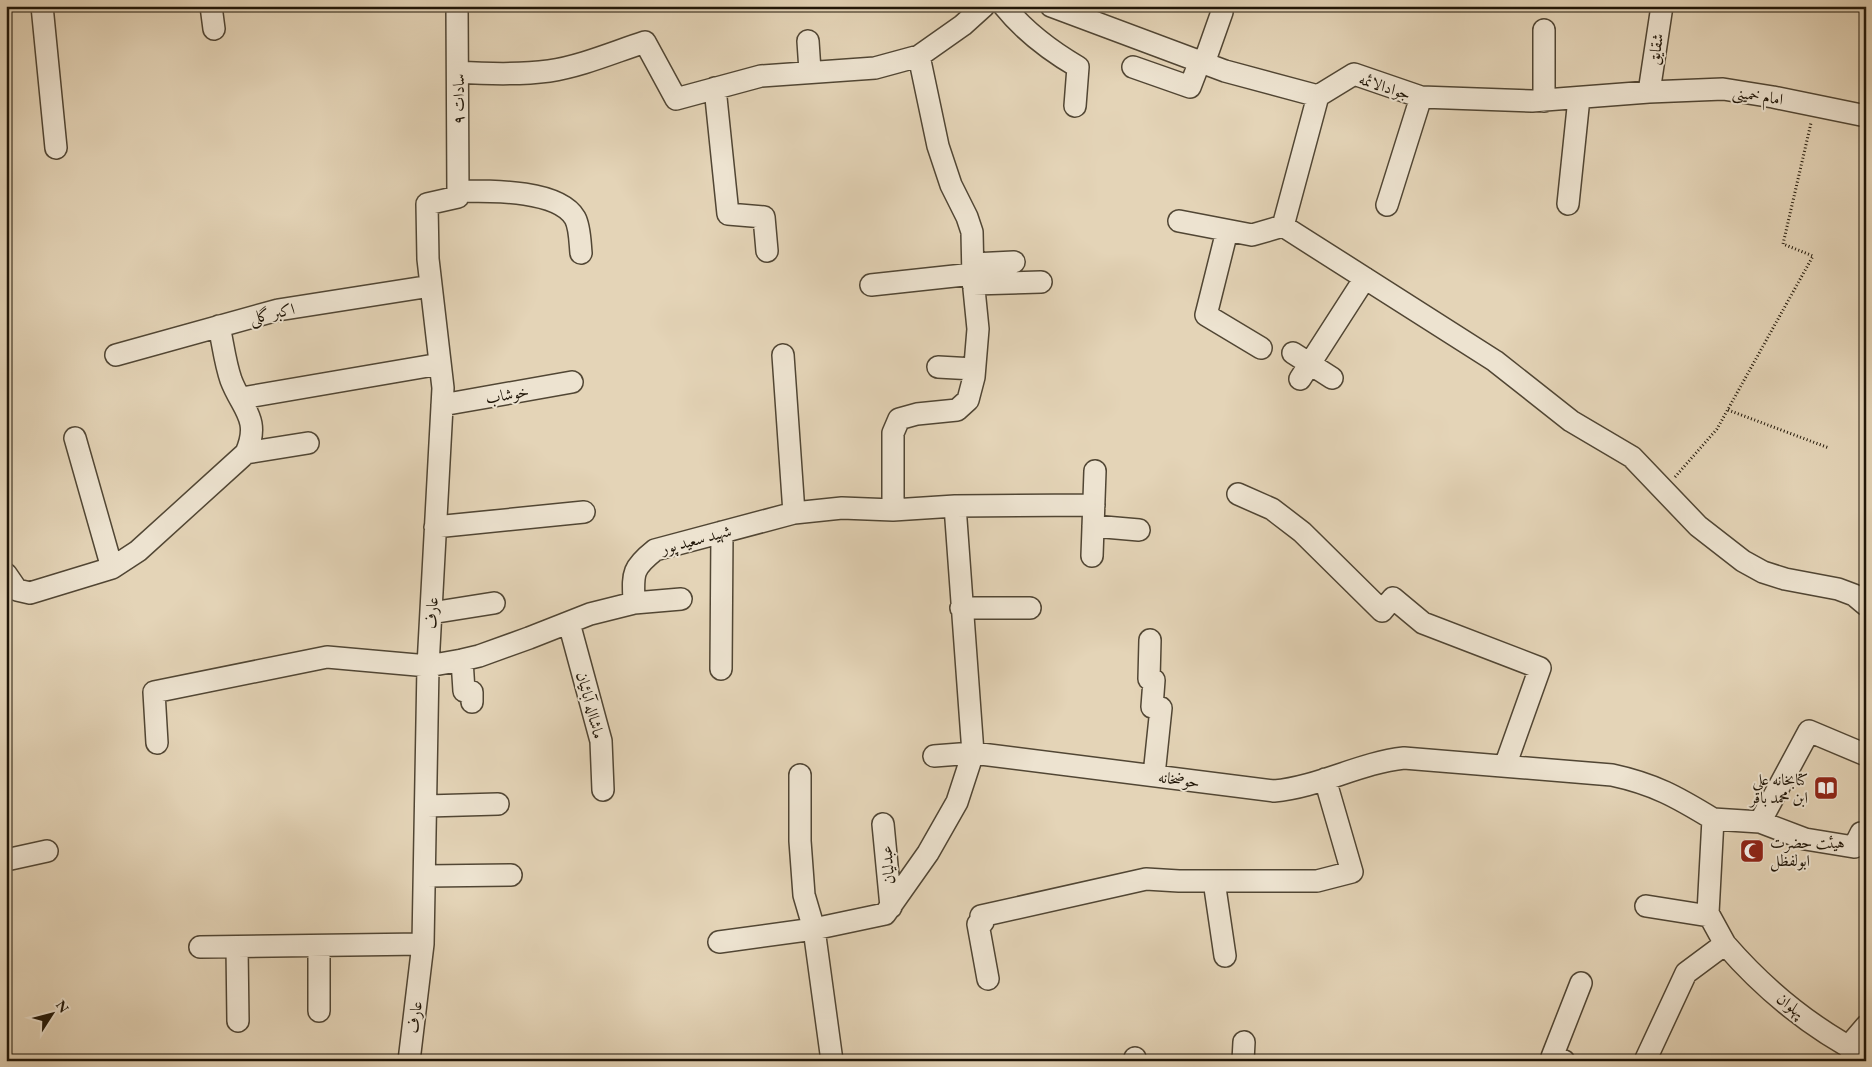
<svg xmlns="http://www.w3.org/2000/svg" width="1872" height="1067" font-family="'EB Garamond',Amiri,serif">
	<rect width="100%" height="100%" fill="#e4d4b7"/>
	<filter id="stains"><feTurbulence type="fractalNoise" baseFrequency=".004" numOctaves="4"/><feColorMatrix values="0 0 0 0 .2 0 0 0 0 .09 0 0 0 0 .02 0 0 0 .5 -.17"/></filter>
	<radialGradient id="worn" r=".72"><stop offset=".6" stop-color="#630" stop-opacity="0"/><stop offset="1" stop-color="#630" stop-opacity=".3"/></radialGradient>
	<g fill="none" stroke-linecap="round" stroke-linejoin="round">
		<defs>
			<path id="minor" d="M42,6L56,148
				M211,6L214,29
				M1004,6C1025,32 1049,50 1078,67L1075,106
				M1051,6L1225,71L1318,96L1354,74L1421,97L1532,101L1649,92L1723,89L1773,97L1866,116
				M1544,30V101
				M808,41L810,71
				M1204,63L1222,12
				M1133,67L1190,87L1200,61
				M458,72C488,74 519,75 549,71C582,66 614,52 645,42L676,99L761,76L875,68L919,56
				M715,88L728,214L764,217L767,251
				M1649,92L1662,6
				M1318,96L1283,226L1495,361L1571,421L1632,457L1698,526L1743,561L1763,572L1785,579L1838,589L1854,595L1866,605
				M458,191C487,191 558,189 575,218C580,227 580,243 581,253
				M1568,204L1579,98
				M1387,205L1421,97
				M1179,221L1252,235L1283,226
				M1227,231L1206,315L1261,348
				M973,264L1014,262
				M973,284L1041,282
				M871,285L973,274
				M1293,353L1332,378
				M116,355L278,310L431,286
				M783,355L794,513
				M938,367L974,369
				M1300,379L1365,278
				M242,398L440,364
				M442,405L572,382
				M75,438L112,568
				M246,453L308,443
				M1238,494L1272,509L1302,532L1382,611L1393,598L1423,623L1540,668L1505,766
				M955,506L1094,505
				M1093,526L1139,530
				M435,527L584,512
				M1092,556L1095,471
				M6,574L17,590L30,593L112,568L138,551L246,453C261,419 242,409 231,380C225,363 223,344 219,326
				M634,603L681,599
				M961,608H1030
				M431,613L494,603
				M569,623L601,741L603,790
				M1150,640L1149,679L1154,680L1152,707L1161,708L1154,775
				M462,660L464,691L472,692V702
				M721,669L722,532
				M157,743L154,692L327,657L428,666L462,660L479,656L529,638L590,614L634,603C633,574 631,569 655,550L794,513L842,508L893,510
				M934,756L973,753L1274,791C1319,787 1359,763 1404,758L1612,775C1654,784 1677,797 1713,819L1708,913L1725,944L1686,973L1645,1061
				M427,806L498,804
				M1713,819L1760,822L1805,839L1854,847L1861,833
				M1760,822L1809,731L1866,755
				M883,824L891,907
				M6,860L47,851
				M426,876L511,875
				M1214,881L1225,956
				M1646,906L1709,916
				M719,942L814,929L804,895L800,841V775
				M1725,944C1764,989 1813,1029 1866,1056
				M200,947L423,944
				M237,947L238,1021
				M988,979L978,924L983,922L981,916L1146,879L1179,881H1317L1352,872L1325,779
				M319,1011V946
				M1848,1047L1866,1026
				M409,1061L423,944L428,666L443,388L428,259L427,204L458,197L457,6
				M832,1061L814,929L885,914L928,853L957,802L973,753L955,506L893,510V433L899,419L917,414L957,410L968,400L974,377L978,329L973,279L972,232L967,217L951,185L938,146L919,56L963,25L984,6
				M1135,1061V1058
				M1243,1061L1244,1042
				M1564,1061L1552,1057L1581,983"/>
		</defs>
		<use href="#minor" stroke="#514634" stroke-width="24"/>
		<path stroke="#201608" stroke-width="3" stroke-dasharray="1 2.5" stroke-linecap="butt" d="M1728,410L1829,448
			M1675,477L1717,429L1813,256L1783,244L1811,123"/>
		<use href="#minor" stroke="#ede3d0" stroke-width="21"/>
	</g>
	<defs>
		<symbol id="library-square" viewBox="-11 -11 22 22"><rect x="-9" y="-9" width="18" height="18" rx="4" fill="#8f2418" stroke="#ede3d0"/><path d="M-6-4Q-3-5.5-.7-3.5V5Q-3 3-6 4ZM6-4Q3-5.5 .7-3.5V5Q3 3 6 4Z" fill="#fff"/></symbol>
		<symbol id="mosque-square" viewBox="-11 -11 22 22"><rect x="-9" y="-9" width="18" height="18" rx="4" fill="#8f2418" stroke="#ede3d0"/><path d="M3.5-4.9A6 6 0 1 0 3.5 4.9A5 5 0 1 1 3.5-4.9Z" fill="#fff"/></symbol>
	</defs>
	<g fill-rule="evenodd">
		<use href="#library-square" x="1812" y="774" width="28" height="28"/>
		<use href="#mosque-square" x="1738" y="837" width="28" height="28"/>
	</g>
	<g text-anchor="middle" stroke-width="4" stroke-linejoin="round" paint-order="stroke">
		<g font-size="16" fill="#201608" stroke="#ede3d0">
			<text transform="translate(1655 49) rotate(-81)" y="6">شقایق</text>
			<text transform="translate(1385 86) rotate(18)" y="6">جوادالائمه</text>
			<text transform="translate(1758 95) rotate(9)" y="6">امام خمینی</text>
			<text transform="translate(458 99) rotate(-90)" y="6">سادات ۹</text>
			<text transform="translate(272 313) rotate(-13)" y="6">اکبر گلی</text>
			<text transform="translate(507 394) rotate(-10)" y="6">خوشاب</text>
			<text transform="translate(696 539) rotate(-15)" y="6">شهید سعید پور</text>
			<text transform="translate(431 613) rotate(-87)" y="6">عارف</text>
			<text transform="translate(591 705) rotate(75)" y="6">ماشااله آبائیان</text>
			<text transform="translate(1179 779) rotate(8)" y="6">حوضخانه</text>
			<text transform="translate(887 865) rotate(-95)" y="6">عبدلیان</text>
			<text transform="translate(1791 1005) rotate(38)" y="6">پهلوان</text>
			<text transform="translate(414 1017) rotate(-83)" y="6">عارف</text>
		</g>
		<g font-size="16" fill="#201608" stroke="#ede3d0" text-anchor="end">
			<text x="1808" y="785">کتابخانه علی<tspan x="1808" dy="18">ابن محمد باقر</tspan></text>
			<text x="1770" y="848" text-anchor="start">هیئت حضرت<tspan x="1770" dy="18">ابولفظل</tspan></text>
		</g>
	</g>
	<rect width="1872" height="1067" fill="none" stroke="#e4d4b7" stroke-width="25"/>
	<rect x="8" y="8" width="1857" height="1052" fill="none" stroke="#201608" stroke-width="2.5"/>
	<rect x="12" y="12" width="1847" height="1042" fill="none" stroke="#201608"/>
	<g transform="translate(52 1014) rotate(54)" stroke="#ede3d0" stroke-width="4" paint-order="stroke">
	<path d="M0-4L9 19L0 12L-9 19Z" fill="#201608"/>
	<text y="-8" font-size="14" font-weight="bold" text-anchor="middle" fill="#201608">N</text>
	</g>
	<rect width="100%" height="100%" filter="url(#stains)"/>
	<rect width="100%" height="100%" fill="url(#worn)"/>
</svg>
